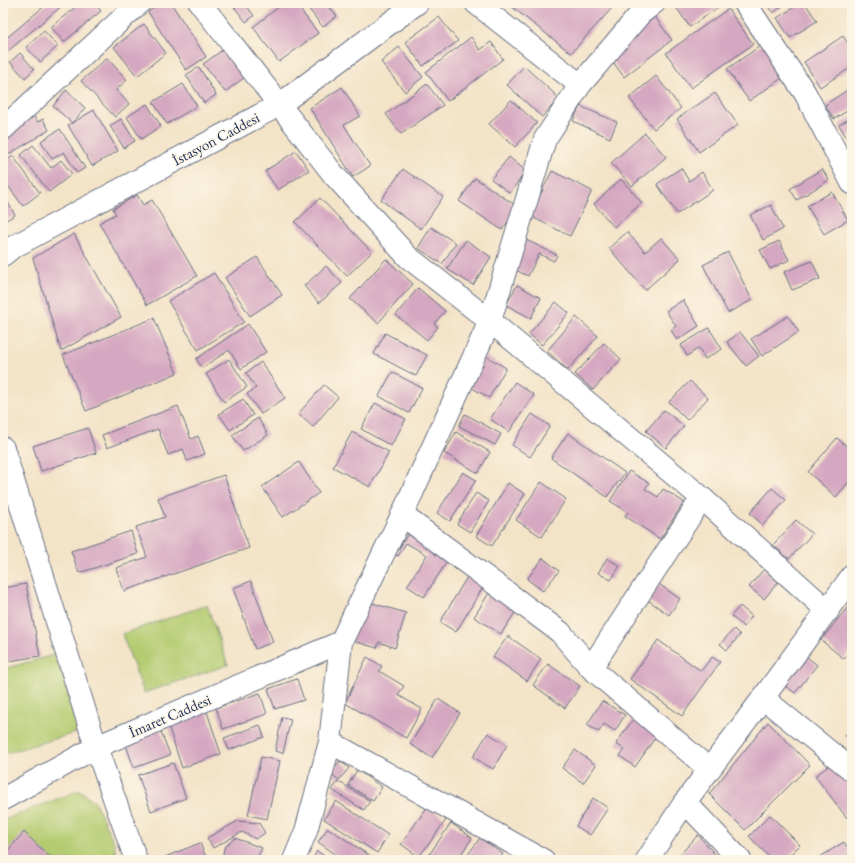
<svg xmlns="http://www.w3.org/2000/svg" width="855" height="863" font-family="'EB Garamond',serif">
	<rect width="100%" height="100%" fill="#fcf5e5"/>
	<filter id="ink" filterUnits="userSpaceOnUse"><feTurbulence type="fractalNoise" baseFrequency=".025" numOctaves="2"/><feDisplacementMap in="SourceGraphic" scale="8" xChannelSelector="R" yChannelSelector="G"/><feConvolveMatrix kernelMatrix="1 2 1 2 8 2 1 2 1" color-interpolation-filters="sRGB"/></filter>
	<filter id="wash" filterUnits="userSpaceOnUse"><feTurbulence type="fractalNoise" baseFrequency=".012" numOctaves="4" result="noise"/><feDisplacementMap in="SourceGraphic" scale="16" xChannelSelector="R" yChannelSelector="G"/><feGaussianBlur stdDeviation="0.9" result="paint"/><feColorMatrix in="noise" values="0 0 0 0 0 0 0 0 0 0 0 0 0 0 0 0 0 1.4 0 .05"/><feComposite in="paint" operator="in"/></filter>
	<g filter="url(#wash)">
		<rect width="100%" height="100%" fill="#f3e3c7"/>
		<path fill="#b4cb70" stroke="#687d67" d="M207,605L228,665L144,693L122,634Z
			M57,654L79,732L3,754V669Z
			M80,790L95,802L114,843L117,860H3V820Z"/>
		<g id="blocks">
			<path fill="#d5a8c1" d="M48,3H65L7,52L3,47V41Z
				M80,3H95L101,11L64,42L51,27Z
				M161,3H171L206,57L186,70L148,12Z
				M231,3H245L254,16L246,22Z
				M284,3H295L318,33L279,62L253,27Z
				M304,3H326L337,16L323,27Z
				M507,3H609L613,7L571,53Z
				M673,3H724L690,27Z
				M765,3H787L773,13Z
				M801,3H805L817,21L790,38L777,18Z
				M728,9L753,44L691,88L666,53Z
				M439,17L458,41L423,66L405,42Z
				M655,17L672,40L624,77L610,58L636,37L634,34Z
				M144,24L166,53L137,76L114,47Z
				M44,31L58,46L40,62L26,47Z
				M843,36L852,50V67L820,87L804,62Z
				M471,37L480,50L491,42L503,59L448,101L426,72Z
				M763,44L785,76L749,101L727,69Z
				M399,47L423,77L405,92L381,62Z
				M224,49L245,77L225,92L203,64Z
				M20,53L34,69L25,78L10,62Z
				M107,58L127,80L116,90L129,104L115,117L81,81Z
				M524,66L559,98L542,117L507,85Z
				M199,67L216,95L204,103L186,75Z
				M656,76L681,108L654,129L629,98Z
				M183,84L197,106L167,124L153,102Z
				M427,84L443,105L401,134L386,114Z
				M342,87L360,116L344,125L370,166L353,177L310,108Z
				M850,88L852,91V108L834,119L825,105Z
				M66,90L85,108L72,123L94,110L118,151L92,166L68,125L72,123L53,106Z
				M715,93L738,125L699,152L677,119Z
				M511,100L537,123L515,147L489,124Z
				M147,104L161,126L141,139L127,117Z
				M580,106L617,122L610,138L573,121Z
				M33,115L38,122L43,119L49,130L3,158V152L8,149L3,139Z
				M852,117V134L847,138L839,125Z
				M121,119L135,141L124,148L110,126Z
				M60,129L85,168L77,173L64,152L52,159L41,141Z
				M645,133L666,157L632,186L611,163Z
				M33,145L51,168L61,160L72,174L49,192L21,155Z
				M296,151L309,170L278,190L265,171Z
				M13,156L40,193L23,206L3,179V163Z
				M509,157L526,171L510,193L491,179Z
				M681,168L689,181L702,172L713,190L677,214L657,184Z
				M403,169L443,197L421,229L381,200Z
				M822,169L829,180L797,200L790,189Z
				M552,171L592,191L570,236L530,216Z
				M475,178L518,207L502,230L459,201Z
				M621,179L642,203L614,227L594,204Z
				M832,192L848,220L824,234L807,206Z
				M3,194L15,215L3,222Z
				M137,195L143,205L152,200L197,276L147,305L99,223L116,214L113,209Z
				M320,198L372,252L347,276L295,222Z
				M771,205L783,229L763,240L750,215Z
				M431,227L456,243L442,264L418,248Z
				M627,232L645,252L661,238L680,259L645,290L609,248Z
				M74,234L121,317L61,351L33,258Z
				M524,239L557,255L554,261L539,254L528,276L509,267Z
				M466,240L491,257L473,285L447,269Z
				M779,241L789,260L770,269L760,250Z
				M728,252L752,300L728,313L703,265Z
				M257,257L282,295L250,316L225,278Z
				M386,259L413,284L378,323L350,299Z
				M812,261L820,279L792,290L784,272Z
				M326,266L342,283L319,303L304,286Z
				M214,273L244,322L198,350L168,301Z
				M517,285L541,298L531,318L506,305Z
				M418,288L445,311L434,324L438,327L427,340L396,315Z
				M683,300L699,326L677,340L671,330L676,326L666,311Z
				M556,302L569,313L542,345L529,334Z
				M788,316L799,332L762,356L751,339Z
				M576,317L598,336L568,370L547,351Z
				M154,318L177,373L86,411L63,355Z
				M248,324L266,352L241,369L229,350L202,368L196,359Z
				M709,328L722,349L705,359L699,348L687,356L681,345Z
				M740,332L759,356L746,366L727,342Z
				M385,333L427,355L416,376L374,354Z
				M604,343L621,359L593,390L575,374Z
				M486,356L506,368L489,398L469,386Z
				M229,359L247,387L224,402L206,374Z
				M261,362L285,398L261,414L247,394L256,388L246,373Z
				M392,372L422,388L409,413L379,396Z
				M690,381L708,398L687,420L669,402Z
				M515,382L534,395L509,432L490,419Z
				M324,385L338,397L313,427L298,414Z
				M243,399L253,415L230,430L219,414Z
				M375,403L406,419L391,446L361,429Z
				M178,406L191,439L198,436L205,454L187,461L183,449L168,455L158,429L107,448L102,435Z
				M664,410L684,426L666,448L646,431Z
				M465,414L501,434L495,445L459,426Z
				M532,414L550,426L530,457L512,445Z
				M258,418L268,435L243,451L232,435Z
				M88,428L96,453L41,471L33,446Z
				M352,432L389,452L370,487L333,467Z
				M456,432L490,452L478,473L444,453Z
				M568,433L625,473L607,497L551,458Z
				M837,438L852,451V478L836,497L808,472Z
				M299,462L319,493L283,517L262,487Z
				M629,471L649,483L645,489L658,497L663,489L684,502L660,539L625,516L628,512L610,501Z
				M463,472L476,480L450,521L437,513Z
				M224,475L249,548L124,591L116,568L147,557L136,527L165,517L158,498Z
				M3,480L8,503L3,504Z
				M541,482L566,499L542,537L516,520Z
				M508,483L525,494L492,546L476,536Z
				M772,488L786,500L763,525L750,513Z
				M476,493L489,501L470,532L457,524Z
				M796,520L812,534L789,559L773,545Z
				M131,531L138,554L79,573L71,551Z
				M408,534L448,560L424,597L407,586L427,555L406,543L398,556L395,555Z
				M543,558L559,571L543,591L527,579Z
				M607,558L620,566L611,580L598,573Z
				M764,569L779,581L764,599L749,587Z
				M470,572L486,582L456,632L440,622Z
				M251,581L273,642L255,649L233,588Z
				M26,584L40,656L3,662V588Z
				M659,584L680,599L669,615L648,600Z
				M489,593L516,611L501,634L474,617Z
				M362,600L406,613L395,648L379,642L377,648L350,640Z
				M851,603L852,604V649L844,659L821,640Z
				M740,606L752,616L744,627L731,616Z
				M734,629L740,635L727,650L720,644Z
				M508,636L541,659L527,681L493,657Z
				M658,640L701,671L712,657L720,662L682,716L630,679Z
				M367,657L382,666L379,671L404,686L398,695L422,709L406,738L345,703Z
				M807,657L817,665L795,693L784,685Z
				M548,664L580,686L565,708L533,685Z
				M297,679L304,700L275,709L268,689Z
				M260,693L267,714L223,729L216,708Z
				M438,699L460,713L432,758L410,744Z
				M602,701L625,715L615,731L604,724L599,732L587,725Z
				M207,712L221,754L182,768L168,725Z
				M282,717L291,719L283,753L275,751Z
				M633,719L657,735L635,767L620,756L624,749L616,744Z
				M768,722L810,765L745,830L709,794Z
				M260,725L264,737L229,750L224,738Z
				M852,728V743L845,735Z
				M160,729L170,755L134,768L125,742Z
				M488,733L507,745L493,769L473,757Z
				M575,750L596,765L583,783L562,768Z
				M261,757L280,761L267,819L248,815Z
				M340,761L349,768L339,780L330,773Z
				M834,762L852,785V813L847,818L815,776Z
				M173,763L186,798L151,811L138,775Z
				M357,770L382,787L373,801L348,785Z
				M338,781L370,801L364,810L332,790Z
				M593,798L608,808L590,835L576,826Z
				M336,801L388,835L377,853L324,819Z
				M428,806L446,820L419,857L401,844Z
				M770,815L800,845L785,860H772L749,836Z
				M238,821L259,823L265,833L256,839L242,832L213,848L207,838Z
				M451,823L472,838L457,860H427L426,859Z
				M328,828L373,858L371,860H344L318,842Z
				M24,832L53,860H3V856Z
				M698,835L720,860H675Z
				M235,838L262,848L256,860H222L224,848Z
				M480,838L503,854L499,860H464Z
				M844,842L852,854V860H822L820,857Z
				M200,843L207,860H167L165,857Z
				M317,851L330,860H312Z"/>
		</g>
	</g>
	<g filter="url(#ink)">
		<use href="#blocks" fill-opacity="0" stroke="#676e83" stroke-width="1"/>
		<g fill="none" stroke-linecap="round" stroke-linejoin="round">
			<defs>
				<path id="minor" d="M200,3L334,175L408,257L490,321L702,498L828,611
					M476,3L580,85
					M745,3L805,93L852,183
					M3,129L139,3
					M3,448L96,747L136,860
					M402,515L560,632L591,668L709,769
					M591,668L702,498
					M763,698L852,770
					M330,742L543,860
					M3,799L96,747L341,642
					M685,802L740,860
					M294,860L306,831L330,742L341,642L402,515L490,321L545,139L580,85L641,13L654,3
					M647,860L685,802L763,698L852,576"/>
				<path id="major" d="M3,255L13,247L279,105L417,3"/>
			</defs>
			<use href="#minor" stroke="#676e83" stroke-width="24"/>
			<use href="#major" stroke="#676e83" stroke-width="24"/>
			<use href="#minor" stroke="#fff" stroke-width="22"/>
			<use href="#major" stroke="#fff" stroke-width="22"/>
		</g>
	</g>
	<g text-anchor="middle" stroke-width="3" stroke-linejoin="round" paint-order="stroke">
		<g font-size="15" fill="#1b2f5e" stroke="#fcf5e5">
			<text transform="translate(216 139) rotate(-28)" y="5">İstasyon Caddesi</text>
			<text transform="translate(170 716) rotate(-23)" y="5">İmaret Caddesi</text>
		</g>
	</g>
	<rect width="855" height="863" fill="none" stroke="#fcf5e5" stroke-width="16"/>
</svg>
